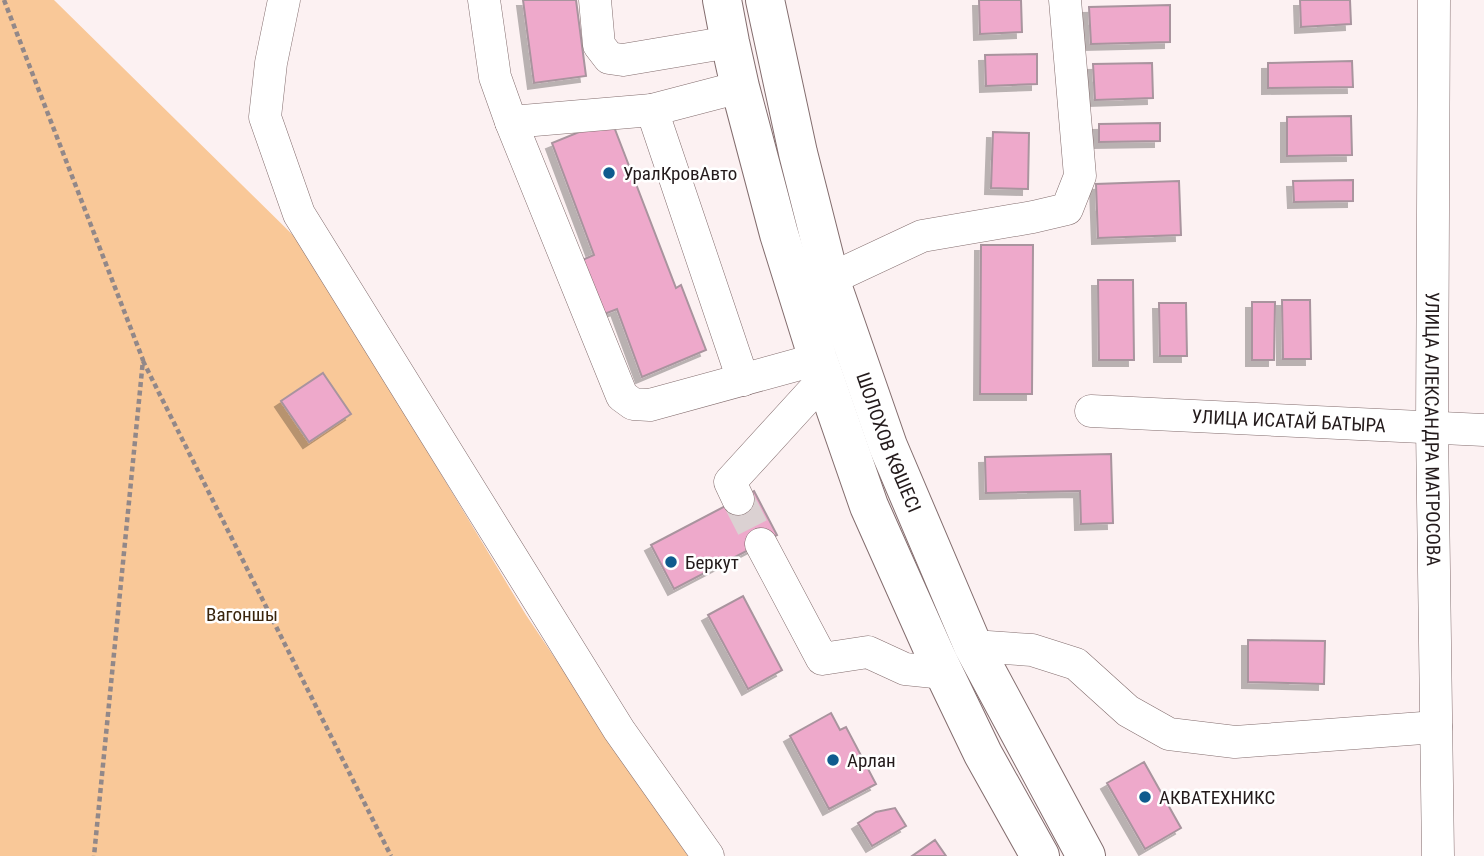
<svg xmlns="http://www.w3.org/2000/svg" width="1484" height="856" font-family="'Roboto Condensed',sans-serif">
	<defs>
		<filter id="shadow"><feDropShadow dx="-6" dy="6" stdDeviation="0" flood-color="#0004"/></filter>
	</defs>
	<rect width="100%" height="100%" fill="#fcf1f2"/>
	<path fill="#f9c898" d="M0,0H54L303,245L526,615L688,856H0Z"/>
	<path fill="#eea9cb" stroke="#a9949e" stroke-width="2" filter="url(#shadow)" d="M523,0H576L586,76L534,83Z
		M979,0H1021L1022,32L980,34Z
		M1300,0H1350L1351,24L1301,27Z
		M1170,5V42L1091,44L1089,7Z
		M1037,54V84L986,86L985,55Z
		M1352,61L1353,87L1268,88V63Z
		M1152,63L1153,98L1095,100L1093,64Z
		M1351,116L1352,155L1287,156V117Z
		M611,119L676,288L681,285L706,350L642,377L617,309L594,318L573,264L594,255L552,143Z
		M1160,123V141L1099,142V124Z
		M993,132L1029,133L1028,189L991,188Z
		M1353,180V201L1294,202L1293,181Z
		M1179,181L1181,235L1098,238L1096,184Z
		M981,245H1033L1032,394H980Z
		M1098,280H1133L1134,360H1099Z
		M1282,300H1310L1311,359H1283Z
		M1252,302H1275L1274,360H1252Z
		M1159,303H1186L1187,356H1160Z
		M323,373L351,414L309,442L281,401Z
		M1111,454L1113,523L1081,524L1080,491L986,493L985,457Z
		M754,491L777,535L674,589L651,545Z
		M743,596L782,670L748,689L708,615Z
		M1248,640L1325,641L1324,684L1248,682Z
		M831,713L840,730L846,727L876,784L829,809L790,736Z
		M1144,762L1181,828L1145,849L1107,783Z
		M895,808L906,826L872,846L858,823L876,812Z
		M935,840L946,856H912Z"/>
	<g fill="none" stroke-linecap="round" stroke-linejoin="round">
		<path stroke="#dbd1d2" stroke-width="32" stroke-dasharray="32 16" stroke-linecap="butt" d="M738,499L761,544"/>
		<defs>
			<g id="minor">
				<path d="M284,0L271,63L265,117L299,214L619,730L708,856"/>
				<path d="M484,0L495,77L511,122L622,396L633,404L650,405L818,359"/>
				<path d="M595,0L599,45L609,58L623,60L730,42"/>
				<path id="s1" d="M1434,0L1432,428L1438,856"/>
				<path d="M740,87L652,110L743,380"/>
				<path d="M511,122L652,110"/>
				<path d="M830,279L922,236L1033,217L1067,209L1080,176L1065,0"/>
				<path id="s2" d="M1091,411L1484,430"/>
				<path d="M738,499L730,482L824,379"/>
				<path d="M761,544L822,659L868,652L905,669L944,673"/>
				<path d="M973,646L1032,650L1076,664L1128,711L1169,734L1235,742L1436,727"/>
			</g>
			<g id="highway">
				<path d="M722,0L730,42L740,87L779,234L818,359L869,506L935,654L983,754L1040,856"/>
				<path id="s3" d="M765,0L798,153L830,279L888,446L973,646L1086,856"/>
			</g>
		</defs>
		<use href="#minor" stroke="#836d6e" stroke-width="33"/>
		<use href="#highway" stroke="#836d6e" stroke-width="40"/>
		<path stroke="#928889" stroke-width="4.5" stroke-dasharray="5 3.5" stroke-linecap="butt" d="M4,0L143,360L94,856
			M143,361L391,856"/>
		<use href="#minor" stroke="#fff" stroke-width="32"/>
		<use href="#highway" stroke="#fff" stroke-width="38"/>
	</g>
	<g fill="#0f5b8e" stroke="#fff" stroke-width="2.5">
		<circle cx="609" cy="173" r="7"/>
		<circle cx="671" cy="562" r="7"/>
		<circle cx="833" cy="760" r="7"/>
		<circle cx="1145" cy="797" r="7"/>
	</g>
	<g text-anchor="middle" stroke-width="5" stroke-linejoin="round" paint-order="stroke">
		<g font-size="19" fill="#231a1b" stroke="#fff" text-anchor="start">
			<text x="623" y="180">УралКровАвто</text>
			<text x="685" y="569">Беркут</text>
			<text x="847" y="767">Арлан</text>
			<text x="1159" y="804">АКВАТЕХНИКС</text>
		</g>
		<g font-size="19" fill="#231a1b" stroke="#fff">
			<text dy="7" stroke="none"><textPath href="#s2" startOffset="198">УЛИЦА ИСАТАЙ БАТЫРА</textPath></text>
			<text dy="7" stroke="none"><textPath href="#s1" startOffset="429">УЛИЦА АЛЕКСАНДРА МАТРОСОВА</textPath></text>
			<text dy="7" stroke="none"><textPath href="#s3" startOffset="460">ШОЛОХОВ КӨШЕСІ</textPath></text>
		</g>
		<g font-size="19" fill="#39240c" stroke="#fff">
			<text x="242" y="621">Вагоншы</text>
		</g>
	</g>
</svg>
